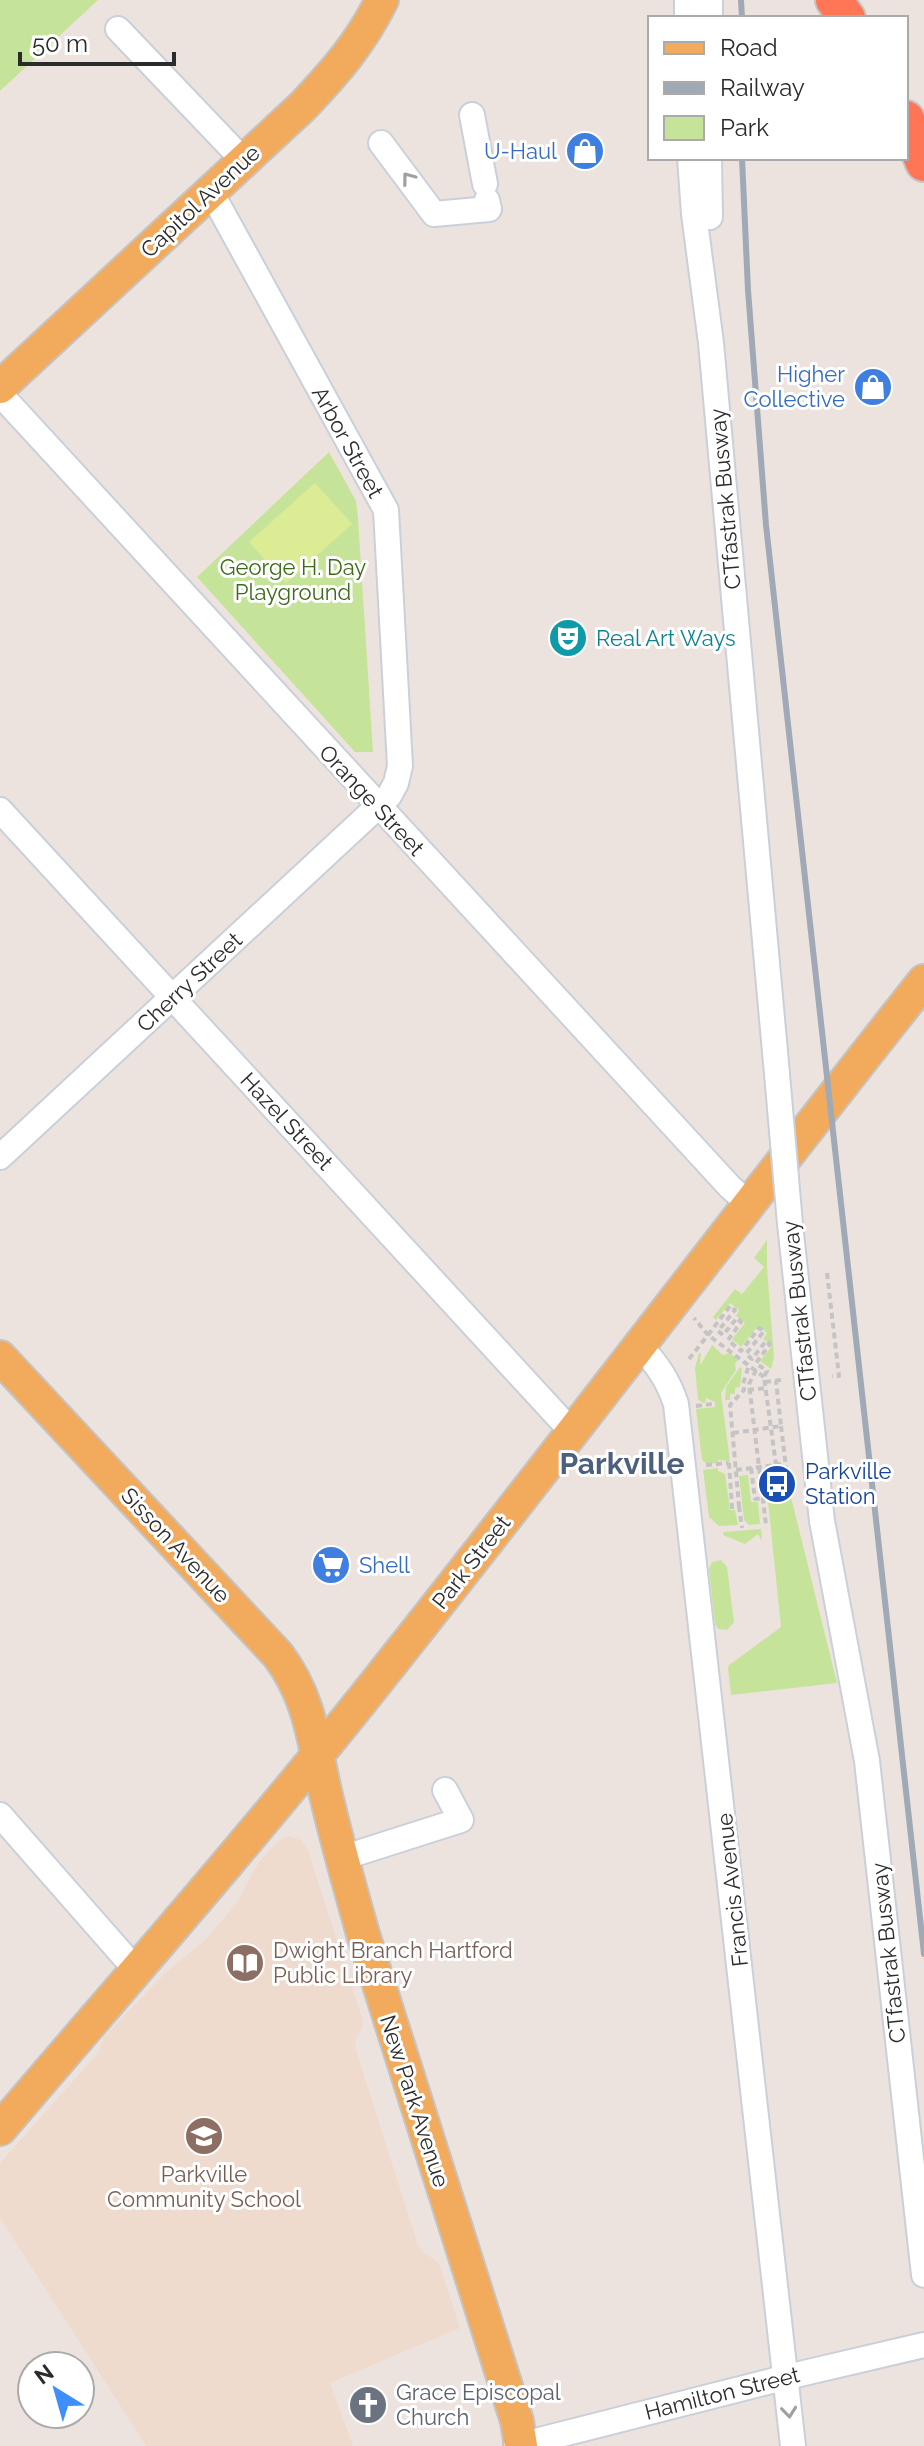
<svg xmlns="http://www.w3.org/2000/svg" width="924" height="2446" font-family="Raleway,sans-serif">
	<rect width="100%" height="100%" fill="#ede3de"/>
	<path fill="#efdbcd" d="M288,1836L301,1840L308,1850L363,2021L362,2029L355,2041L356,2050L418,2245L423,2252L439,2263L460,2328L330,2383L353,2446H146L0,2218V2163L98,2053L103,2038L165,1973L205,1940L236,1904L259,1862L276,1843Z"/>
	<path fill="#c6e499" d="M0,0H98L0,91Z
		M329,452L356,501L358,518L373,752H355L197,577Z
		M767,1240V1268L774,1357L771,1369L760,1361L772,1346L763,1339L767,1333L758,1326L741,1347L732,1339L745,1323L736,1316L739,1310L730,1303L716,1320L713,1317L735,1289L742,1294L764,1267L754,1258Z
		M712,1345L723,1355L730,1353L738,1360L735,1364L736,1370L721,1393L730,1461L718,1460L717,1463L707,1464L702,1460L696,1409L715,1407V1402L706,1398L705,1403H703L698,1399L695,1368L699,1353H701L700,1363L701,1364Z
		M740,1367L742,1369L740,1387L735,1388V1394H730V1400H725L726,1387Z
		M718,1468V1471L725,1474L730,1510H735L738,1525L719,1526L709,1517L703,1470Z
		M768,1472L771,1490L789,1489L837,1683L731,1695L728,1668L729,1665L781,1627L765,1473Z
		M748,1475L751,1502H758L760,1524L749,1525L744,1520L739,1476Z
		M761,1529L762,1541L758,1534L745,1544L723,1535V1532Z
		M721,1560L727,1567L734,1622L727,1630L718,1629L715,1624L709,1569L712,1562Z"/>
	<path fill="#dcec95" d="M315,483L352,524L286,583L249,542Z"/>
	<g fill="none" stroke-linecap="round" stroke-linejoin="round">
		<defs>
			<path id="minor" d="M687,18V0
				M710,18V0
				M118,29L244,161
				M472,115L485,184
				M381,143L434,214L489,209L487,200
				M690,158L694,214L711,343L777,1074
				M709,158L710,217
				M0,394L730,1187L748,1203
				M0,810L573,1433
				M0,1157L389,796L396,783L400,766L386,510L211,192
				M790,1224L822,1521L867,1761L924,2275
				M640,1346C657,1364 668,1380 676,1404L793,2446
				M0,1815L136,1970
				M342,1858L461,1820L445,1790
				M516,2446L787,2377L924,2345"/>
			<path id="major" d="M0,387L303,106C336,71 360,44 382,0
				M0,1357L278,1655C311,1699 314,1744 326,1795C337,1842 350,1888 363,1934L517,2421L521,2446
				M0,2129C122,1986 246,1845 363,1699C553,1461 735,1219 924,981"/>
			<path id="highway" d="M834,0L847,18
				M906,119L924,163"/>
		</defs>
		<use href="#minor" stroke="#c9d0d9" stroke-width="28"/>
		<use href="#major" stroke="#c4c4c4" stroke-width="36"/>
		<use href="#highway" stroke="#c4c4c4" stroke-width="40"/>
		<path stroke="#c4c4c4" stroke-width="4" stroke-dasharray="6 4" stroke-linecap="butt" d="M827,1273L839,1376H832
			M689,1359L708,1335L694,1318
			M756,1370L749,1384L766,1525
			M765,1382L781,1380
			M748,1390L766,1388
			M696,1406L713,1404
			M781,1426L788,1484
			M733,1433L781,1426L776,1381
			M729,1463L732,1507L739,1506L730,1405L744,1390L743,1384L749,1365
			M706,1465L729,1463
			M776,1465L779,1464L782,1485
			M751,1468L755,1499L763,1498
			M736,1470L776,1465L764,1377L767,1371L756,1363L770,1344L766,1341L752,1359L746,1354L764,1331L759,1328L741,1351L728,1340L741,1322L737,1318L723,1335L718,1331L735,1310L730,1306L708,1335L764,1377
			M771,1479L781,1478
			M739,1506L742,1528"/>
		<use href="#minor" stroke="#fff" stroke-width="24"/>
		<use href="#major" stroke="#f2ab5d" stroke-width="32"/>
		<use href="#highway" stroke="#ff7657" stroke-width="36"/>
		<path stroke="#a0a9b6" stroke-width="6" d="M741,0L742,18
			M742,158L748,290L766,525L924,1954"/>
		<defs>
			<path id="minor-bridge" d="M777,1074L790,1224"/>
		</defs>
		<use href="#minor-bridge" stroke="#c9d0d9" stroke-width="28" stroke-linecap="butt"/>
		<use href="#minor-bridge" stroke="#fff" stroke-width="24"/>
	</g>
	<defs><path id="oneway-chevron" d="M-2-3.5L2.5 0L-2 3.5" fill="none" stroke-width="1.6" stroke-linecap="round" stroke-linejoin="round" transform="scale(2)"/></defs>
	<g stroke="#a0a0a0">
		<use href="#oneway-chevron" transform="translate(408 178) rotate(-127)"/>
		<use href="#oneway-chevron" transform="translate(789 2412) rotate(84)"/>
	</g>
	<defs>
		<symbol id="shop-disc" viewBox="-11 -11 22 22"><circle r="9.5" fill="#3f7fe0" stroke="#fff"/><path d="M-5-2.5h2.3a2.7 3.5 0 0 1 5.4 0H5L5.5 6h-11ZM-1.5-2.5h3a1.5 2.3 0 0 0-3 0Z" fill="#fff"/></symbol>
		<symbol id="theatre-disc" viewBox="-11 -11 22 22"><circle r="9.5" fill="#0f9aa8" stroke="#fff"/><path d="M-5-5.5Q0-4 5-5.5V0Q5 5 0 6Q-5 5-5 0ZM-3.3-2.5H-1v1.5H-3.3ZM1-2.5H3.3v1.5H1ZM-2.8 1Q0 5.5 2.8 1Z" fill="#fff"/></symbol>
		<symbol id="bus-disc" viewBox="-11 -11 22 22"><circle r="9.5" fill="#1a4fb4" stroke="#fff"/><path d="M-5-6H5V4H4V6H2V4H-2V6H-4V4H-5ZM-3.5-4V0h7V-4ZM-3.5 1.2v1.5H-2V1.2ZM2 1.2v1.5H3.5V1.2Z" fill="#fff"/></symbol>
		<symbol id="supermarket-disc" viewBox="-11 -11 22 22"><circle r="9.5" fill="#3f7fe0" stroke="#fff"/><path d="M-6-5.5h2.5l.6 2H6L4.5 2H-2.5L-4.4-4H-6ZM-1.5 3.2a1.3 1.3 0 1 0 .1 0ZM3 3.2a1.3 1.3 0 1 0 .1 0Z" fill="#fff"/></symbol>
		<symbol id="library-disc" viewBox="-11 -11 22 22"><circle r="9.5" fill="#8d6e63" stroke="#fff"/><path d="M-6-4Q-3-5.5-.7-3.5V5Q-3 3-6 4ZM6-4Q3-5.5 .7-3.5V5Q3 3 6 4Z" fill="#fff"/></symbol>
		<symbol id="school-disc" viewBox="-11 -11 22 22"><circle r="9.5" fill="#8d6e63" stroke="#fff"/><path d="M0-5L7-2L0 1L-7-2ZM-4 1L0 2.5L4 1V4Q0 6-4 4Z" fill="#fff"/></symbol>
		<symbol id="church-disc" viewBox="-11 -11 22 22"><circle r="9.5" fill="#6b7280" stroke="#fff"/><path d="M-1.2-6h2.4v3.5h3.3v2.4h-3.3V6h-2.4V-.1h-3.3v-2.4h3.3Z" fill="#fff"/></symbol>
	</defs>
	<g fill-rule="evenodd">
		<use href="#shop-disc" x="563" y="129" width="44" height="44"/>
		<use href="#shop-disc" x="851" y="365" width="44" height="44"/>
		<use href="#theatre-disc" x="546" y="616" width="44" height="44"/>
		<use href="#bus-disc" x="755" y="1462" width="44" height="44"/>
		<use href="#supermarket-disc" x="309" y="1543" width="44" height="44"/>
		<use href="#library-disc" x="223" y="1941" width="44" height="44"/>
		<use href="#school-disc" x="182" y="2114" width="44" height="44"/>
		<use href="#church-disc" x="346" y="2383" width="44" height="44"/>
	</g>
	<g text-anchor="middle" stroke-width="6" stroke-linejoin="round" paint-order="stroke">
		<g font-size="22" fill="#366cbe" stroke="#fff" text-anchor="end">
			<text x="557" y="159">U-Haul</text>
			<text x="845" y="382">Higher<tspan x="845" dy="25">Collective</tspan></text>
			<text x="359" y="1573" text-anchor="start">Shell</text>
		</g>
		<g font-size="22" fill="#2b2b2b" stroke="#fff">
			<text transform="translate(200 201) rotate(-43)" y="8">Capitol Avenue</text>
			<text transform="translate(348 442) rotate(61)" y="8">Arbor Street</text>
			<text transform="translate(725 499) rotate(-95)" y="8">CTfastrak Busway</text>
			<text transform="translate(372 800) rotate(47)" y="8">Orange Street</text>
			<text transform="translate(189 982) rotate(-43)" y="8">Cherry Street</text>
			<text transform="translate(287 1121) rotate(47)" y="8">Hazel Street</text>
			<text transform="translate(799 1311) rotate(-96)" y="8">CTfastrak Busway</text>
			<text transform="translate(176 1545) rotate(47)" y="8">Sisson Avenue</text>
			<text transform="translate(471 1562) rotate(-52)" y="8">Park Street</text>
			<text transform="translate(732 1890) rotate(-96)" y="8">Francis Avenue</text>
			<text transform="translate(888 1953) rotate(-96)" y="8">CTfastrak Busway</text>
			<text transform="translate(415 2101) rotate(72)" y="8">New Park Avenue</text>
			<text transform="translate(722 2393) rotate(-14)" y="8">Hamilton Street</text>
		</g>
		<g font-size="22" fill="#3e6a1a" stroke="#fff">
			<text x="293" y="575">George H. Day<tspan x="293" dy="25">Playground</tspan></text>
		</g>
		<g font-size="22" fill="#0d838f" stroke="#fff" text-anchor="start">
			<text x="596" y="646">Real Art Ways</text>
		</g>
		<g font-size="22" fill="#164399" stroke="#fff" text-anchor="start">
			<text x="805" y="1479">Parkville<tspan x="805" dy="25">Station</tspan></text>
		</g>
		<g font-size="22" fill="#785e54" stroke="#fff" text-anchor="start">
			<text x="273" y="1958">Dwight Branch Hartford<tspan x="273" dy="25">Public Library</tspan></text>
			<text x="204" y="2182" text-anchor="middle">Parkville<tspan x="204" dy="25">Community School</tspan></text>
		</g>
		<g font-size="22" fill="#5b616d" stroke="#fff" text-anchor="start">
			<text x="396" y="2400">Grace Episcopal<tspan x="396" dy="25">Church</tspan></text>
		</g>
		<g font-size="30" font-weight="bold" fill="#4b607d" stroke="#fff">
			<text x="622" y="1474">Parkville</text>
		</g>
	</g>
	<rect x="648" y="16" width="260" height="144" fill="#ffffff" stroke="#aaaaaa" stroke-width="2"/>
	<rect x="664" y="42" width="40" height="12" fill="#f2ab5d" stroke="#aaaaaa" stroke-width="2"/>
	<text x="720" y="56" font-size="24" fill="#2b2b2b">Road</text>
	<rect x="664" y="82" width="40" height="12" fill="#a0a9b6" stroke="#aaaaaa" stroke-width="2"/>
	<text x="720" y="96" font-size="24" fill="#2b2b2b">Railway</text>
	<rect x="664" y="116" width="40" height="24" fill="#c6e499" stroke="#aaaaaa" stroke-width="2"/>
	<text x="720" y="136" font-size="24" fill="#2b2b2b">Park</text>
	<g transform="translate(56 2390) rotate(323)"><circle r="38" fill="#ffffff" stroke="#aaaaaa" stroke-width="2"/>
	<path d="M0-6L14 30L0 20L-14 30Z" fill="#3c8ffc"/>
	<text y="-12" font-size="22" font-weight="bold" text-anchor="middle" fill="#2b2b2b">N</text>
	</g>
	<path d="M20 52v12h154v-12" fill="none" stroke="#2b2b2b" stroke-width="4"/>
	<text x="32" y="52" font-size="24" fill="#2b2b2b" stroke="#ffffff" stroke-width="6" paint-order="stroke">50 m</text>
</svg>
